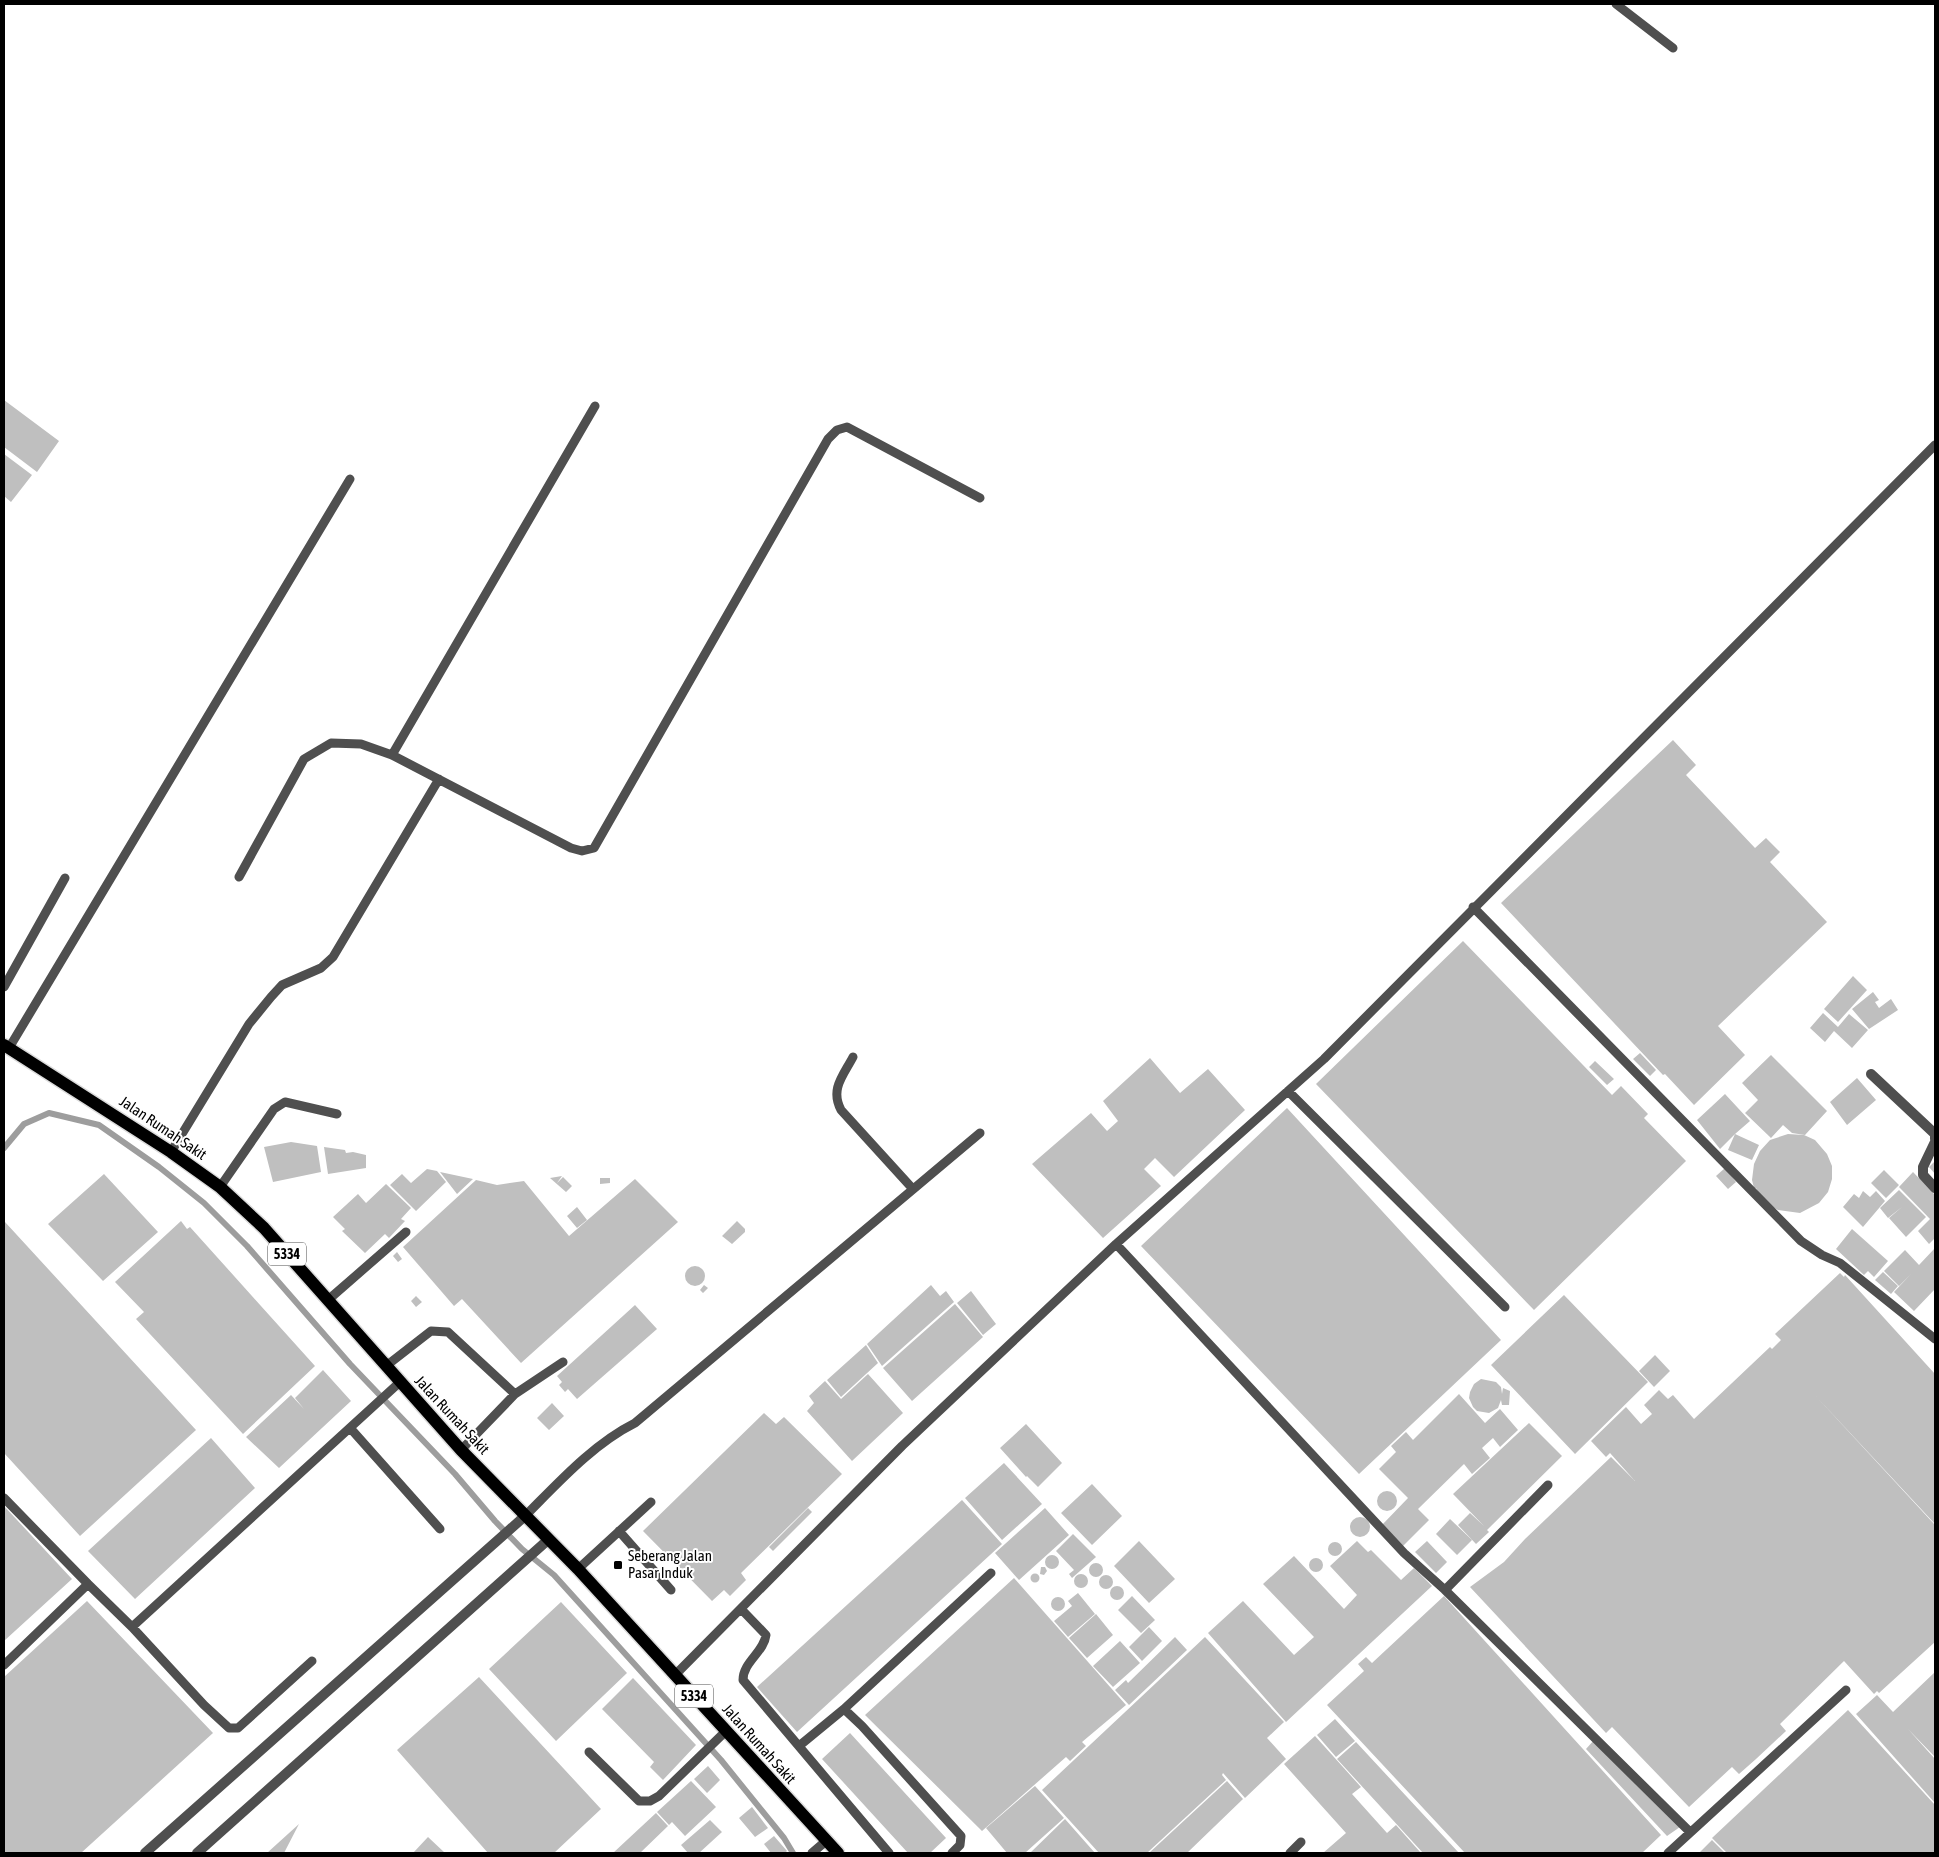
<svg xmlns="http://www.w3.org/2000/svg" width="1939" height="1857" font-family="'Asap Condensed',sans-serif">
	<rect width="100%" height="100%" fill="#fff"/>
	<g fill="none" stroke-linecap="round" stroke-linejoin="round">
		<path stroke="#9d9d9d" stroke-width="6" d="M4,1148L24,1124L49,1113L99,1125L159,1167L204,1203L247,1246L350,1364L455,1474L495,1521L522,1549L554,1575L721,1760L784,1838L793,1853"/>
	</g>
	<path fill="#bfbfbf" d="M4,400L59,441L37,472L4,447Z
		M4,454L32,475L11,502L4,496Z
		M1673,740L1696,765L1686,775L1755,848L1766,838L1780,852L1770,862L1827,922L1718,1026L1745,1055L1694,1105L1665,1074L1663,1075L1501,903Z
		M1463,941L1612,1095L1621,1086L1648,1114L1644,1118L1686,1161L1534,1310L1316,1084Z
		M1853,976L1867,990L1838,1022L1824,1009Z
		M1873,992L1879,1000L1875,1002L1879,1008L1891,999L1898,1010L1869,1029L1852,1009Z
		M1823,1013L1838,1027L1849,1014L1868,1030L1852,1048L1834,1031L1825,1042L1810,1028Z
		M1640,1053L1656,1070L1650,1076L1633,1059Z
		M1771,1055L1827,1111L1805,1135L1792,1133L1783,1125L1771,1138L1745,1113L1758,1100L1742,1083Z
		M1150,1058L1180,1093L1208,1069L1245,1110L1174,1177L1155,1158L1144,1169L1161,1186L1103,1238L1032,1164L1091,1113L1107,1131L1118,1121L1103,1101Z
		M1595,1061L1614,1079L1607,1085L1589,1067Z
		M1857,1078L1876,1100L1847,1125L1830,1102Z
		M1725,1094L1750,1121L1735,1134L1759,1145L1752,1160L1728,1150L1735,1134L1720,1149L1697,1120Z
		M1287,1108L1501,1340L1359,1474L1141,1246Z
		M1788,1134L1804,1135L1815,1140L1827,1154L1832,1166V1179L1828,1192L1819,1203L1800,1213L1778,1210L1764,1202L1756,1188H1754L1752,1180L1754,1164L1760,1151L1770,1140Z
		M291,1142L317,1146L321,1172L273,1182L264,1147Z
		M324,1147L345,1150L346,1153L353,1152L366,1155V1168L328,1174Z
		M1935,1161V1174L1929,1167Z
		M1725,1168L1736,1182L1728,1189L1716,1176Z
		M427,1169L437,1171L446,1182L416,1211L390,1185L402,1174L411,1183Z
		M1884,1170L1899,1185L1886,1198L1871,1183Z
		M440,1172L473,1179L457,1194Z
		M1913,1172L1935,1195V1238L1929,1244L1918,1231L1930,1219L1899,1187Z
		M104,1174L158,1232L103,1281L48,1224Z
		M562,1176L557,1183L563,1177L572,1186L566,1192L550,1178Z
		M600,1178H610V1183L600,1184Z
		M635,1179L678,1222L521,1363L462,1299L454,1306L403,1247L476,1180L497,1185L524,1181L569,1236Z
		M386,1184L411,1208L401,1219L405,1221L389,1238L385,1234L365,1253L342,1231L345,1229L333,1217L358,1194L366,1203Z
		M1899,1190L1926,1217L1906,1237L1889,1218L1902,1207L1888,1218L1880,1208Z
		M1863,1191L1870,1197L1876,1191L1885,1201L1863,1227L1843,1207L1854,1194L1859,1198Z
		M577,1207L587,1220L577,1228L567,1216Z
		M181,1221L187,1229L190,1227L315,1366L243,1434L136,1319L144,1312L115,1282Z
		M737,1221L745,1229V1232L732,1244L722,1236Z
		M5,1222L196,1430L80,1536L4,1453Z
		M1852,1229L1888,1261L1874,1277L1868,1271L1864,1275L1836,1249Z
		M1935,1248V1289L1914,1311L1894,1292L1911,1274L1899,1286L1884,1271L1905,1250L1919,1265Z
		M397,1252L402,1259L398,1262L393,1256Z
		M685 1276a10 10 0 1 1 20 0a10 10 0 1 1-20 0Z
		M1883,1272L1898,1286L1891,1294L1875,1280Z
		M1840,1273L1844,1277L1845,1275L1935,1374V1524L1812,1392L1935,1525V1642L1879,1693L1877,1691L1874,1694L1844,1661L1780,1724L1786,1731L1756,1759L1739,1774L1732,1767L1689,1807L1612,1727L1606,1733L1470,1587L1504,1562L1525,1539L1611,1457L1635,1481L1610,1453L1606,1457L1591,1441L1626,1407L1641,1424L1652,1414L1644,1405L1659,1390L1668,1399L1673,1395L1694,1419L1770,1347L1772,1349L1781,1340L1775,1334Z
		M704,1285L708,1288L703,1293L700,1290Z
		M931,1285L940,1296L946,1291L954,1302L882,1366L867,1344Z
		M971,1291L996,1324L983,1335L957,1303Z
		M1564,1295L1648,1382L1575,1454L1491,1365Z
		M416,1296L422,1302L416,1307L411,1301Z
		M955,1304L983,1337L912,1401L883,1368Z
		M635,1305L657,1329L577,1399L568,1389L565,1392L559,1385L562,1382L557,1376Z
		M866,1345L878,1363L841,1397L827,1380Z
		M1655,1355L1670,1371L1654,1387L1639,1371Z
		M323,1370L351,1401L279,1468L246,1437L291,1395L304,1409L295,1398Z
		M868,1374L903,1413L852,1461L807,1411L814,1403L809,1396L825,1381L841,1399Z
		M1481,1379L1496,1382L1501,1387L1502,1394L1503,1388L1510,1391L1509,1405H1502L1501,1400L1498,1408L1489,1413L1477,1411L1473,1407L1469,1398L1470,1392L1474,1384Z
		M1459,1394L1485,1423L1500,1409L1518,1430L1500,1447L1493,1438L1482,1448L1490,1458L1472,1474L1464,1464L1418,1509L1429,1520L1402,1547L1381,1526L1408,1498L1379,1469L1396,1452L1391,1446L1406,1432L1413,1440Z
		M552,1403L564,1416L549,1430L537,1418Z
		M764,1413L776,1424L784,1417L842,1474L741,1573L746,1580L730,1596L724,1590L712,1601L643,1531Z
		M1529,1423L1562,1456L1487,1530L1489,1532L1476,1544L1458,1525L1470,1513L1484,1526L1453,1494Z
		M1026,1424L1062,1463L1038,1487L1027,1476L1026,1477L1000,1448Z
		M211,1438L255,1488L135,1599L88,1551Z
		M1004,1463L1042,1504L1002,1540L965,1498Z
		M1092,1484L1122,1516L1092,1545L1061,1513Z
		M1377 1501a10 10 0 1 1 20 0a10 10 0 1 1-20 0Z
		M962,1500L1002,1544L797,1732L757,1687Z
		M4,1506L72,1579L4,1641Z
		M808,1508L812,1512L773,1551L769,1547Z
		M1045,1508L1069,1535L1019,1580L995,1553Z
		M1350 1527a10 10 0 1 1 20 0a10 10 0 1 1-20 0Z
		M1450,1519L1472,1540L1457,1555L1436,1534Z
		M1073,1534L1096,1557L1072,1578L1069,1574L1074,1570L1056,1551Z
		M1139,1541L1175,1579L1149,1603L1114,1566Z
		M1357,1541L1368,1552L1371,1550L1401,1580L1414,1568L1432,1586L1286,1722L1208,1633L1243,1601L1294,1655L1314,1637L1263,1584L1294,1556L1344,1609L1357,1595L1330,1566Z
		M1427,1541L1447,1562L1436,1573L1415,1552Z
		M1328 1549a7 7 0 1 1 14 0a7 7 0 1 1-14 0Z
		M1045 1562a7 7 0 1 1 14 0a7 7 0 1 1-14 0Z
		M1309 1565a7 7 0 1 1 14 0a7 7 0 1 1-14 0Z
		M1089 1570a7 7 0 1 1 14 0a7 7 0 1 1-14 0Z
		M1041,1567H1045L1047,1571L1044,1575L1040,1574Z
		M1030.5 1578a4.5 4.5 0 1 1 9 0a4.5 4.5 0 1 1-9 0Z
		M1074 1581a7 7 0 1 1 14 0a7 7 0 1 1-14 0Z
		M1099 1582a7 7 0 1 1 14 0a7 7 0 1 1-14 0Z
		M1014,1578L1126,1705L1082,1742L1086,1746L1070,1761L1066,1757L982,1831L865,1715Z
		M1110 1593a7 7 0 1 1 14 0a7 7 0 1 1-14 0Z
		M1078,1593L1095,1614L1068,1637L1054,1621L1072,1606L1068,1601Z
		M1132,1596L1155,1620L1141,1633L1118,1610Z
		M1444,1596L1661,1835L1642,1853H1465L1327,1705L1364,1671L1358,1664L1366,1657L1372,1663Z
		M1051 1604a7 7 0 1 1 14 0a7 7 0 1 1-14 0Z
		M87,1601L213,1733L81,1853H4V1677Z
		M561,1602L627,1673L556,1741L489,1669Z
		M1096,1614L1113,1635L1087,1658L1069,1638Z
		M1149,1627L1162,1641L1142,1661L1129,1647Z
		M1175,1637L1187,1650L1129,1705L1115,1690L1126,1680L1128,1683Z
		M1205,1637L1284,1722L1267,1738L1286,1759L1245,1798L1223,1773L1222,1775L1226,1780L1147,1853H1099L1042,1790Z
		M1120,1641L1140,1663L1113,1687L1093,1666Z
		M1935,1672V1757L1908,1729L1935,1759V1803L1856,1714L1877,1695L1893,1712Z
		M479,1677L601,1809L554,1853H488L397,1750Z
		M633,1678L696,1745L663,1780L650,1767L654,1762L602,1709Z
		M1848,1710L1935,1805V1853H1727L1712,1838Z
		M1335,1719L1355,1741L1336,1757L1317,1735Z
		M850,1733L946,1838L930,1853H908L822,1759Z
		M1315,1736L1361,1787L1352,1794L1387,1833L1396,1825L1421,1853H1323L1346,1833L1284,1764Z
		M1594,1740L1680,1827L1667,1836L1586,1749Z
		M1356,1742L1459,1853H1423L1337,1759Z
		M708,1766L720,1780L707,1793L694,1779Z
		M691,1781L716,1807L685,1836L672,1822L669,1825L657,1812Z
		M1227,1781L1243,1799L1187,1853H1149Z
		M1035,1786L1064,1818L1025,1853H1007L986,1828Z
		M752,1807L768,1828L755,1837L739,1818Z
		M656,1813L668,1826L640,1853H613Z
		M1065,1819L1095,1853H1030Z
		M710,1820L722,1832L699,1853H688L681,1845Z
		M299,1824L284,1853H267Z
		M774,1836L787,1851L785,1853H771L764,1844Z
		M428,1837L445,1853H413Z
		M1712,1840L1725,1853H1699Z"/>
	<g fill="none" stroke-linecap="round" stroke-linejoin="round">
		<defs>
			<path id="primary" d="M4,1045L171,1152L220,1187L264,1228L461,1450L578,1569L838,1853"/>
		</defs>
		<use href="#primary" stroke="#dbdbdb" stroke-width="15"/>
		<path stroke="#4f4f4f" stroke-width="9" d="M1616,4L1673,48
			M392,755L595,406
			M239,877L304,759L331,743L361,744L392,755L571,848L582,851L594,848L828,439L837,430L847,427L980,498
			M1473,907L1801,1241L1822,1255L1840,1263L1935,1339
			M4,987L65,878
			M9,1048L350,479
			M853,1057C843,1076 830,1089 841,1110L912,1188
			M1288,1091L1505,1307
			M171,1152L249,1024L271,997L282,985L321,968L333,957L439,779
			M220,1187L274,1109L285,1102L337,1114
			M1116,1244L1324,1059L1935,445
			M328,1300L406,1232
			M386,1366L431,1331L448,1332L515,1394L563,1362
			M351,1429L440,1529
			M461,1450L515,1394
			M4,1498L88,1584L132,1627L400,1382
			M525,1516C558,1483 593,1444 635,1423L980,1133
			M619,1531L671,1590
			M578,1569L651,1502
			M1445,1590L1548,1485
			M742,1610L766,1635C764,1652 743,1662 743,1680L889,1853
			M132,1627L204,1705L229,1728H238L312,1661
			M4,1665L88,1584
			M675,1675L902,1446L1116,1244L1404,1553L1445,1590L1690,1832
			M844,1709L991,1573
			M799,1746L844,1709L862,1726L961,1836L960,1845L952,1853
			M589,1752L639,1801H650L659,1796L726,1731
			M812,1853L826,1841
			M1290,1853L1301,1842
			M1668,1853L1846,1690"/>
		<path stroke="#4f4f4f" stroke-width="10" d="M1871,1074L1935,1134V1139
			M1935,1142L1923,1167V1175L1935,1188
			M145,1853L525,1516
			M197,1853L549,1539"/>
		<use href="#primary" stroke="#000" stroke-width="12"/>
	</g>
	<rect fill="#000" stroke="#fff" stroke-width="2" x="613" y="1560" width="10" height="10" rx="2.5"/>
	<g text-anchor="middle" stroke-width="4" stroke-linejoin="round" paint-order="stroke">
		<g fill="#fff" stroke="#4c4c4c" stroke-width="1">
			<rect x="268" y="1242.5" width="38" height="23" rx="4"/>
			<rect x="675" y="1684.5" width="38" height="23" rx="4"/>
		</g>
		<g font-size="14" font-weight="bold" fill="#000">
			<text x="287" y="1259">5334</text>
			<text x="694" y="1701">5334</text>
		</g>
		<g font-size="15" fill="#000" stroke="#fff">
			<text transform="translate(163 1128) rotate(34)" y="5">Jalan Rumah Sakit</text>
			<text transform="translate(452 1415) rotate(47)" y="5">Jalan Rumah Sakit</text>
			<text transform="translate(759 1744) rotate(48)" y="5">Jalan Rumah Sakit</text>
		</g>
		<g font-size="15" fill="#000" stroke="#fff" text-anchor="start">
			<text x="628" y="1561">Seberang Jalan<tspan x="628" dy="17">Pasar Induk</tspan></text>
		</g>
	</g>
	<rect width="1939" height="1857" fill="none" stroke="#000000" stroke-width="10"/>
</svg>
